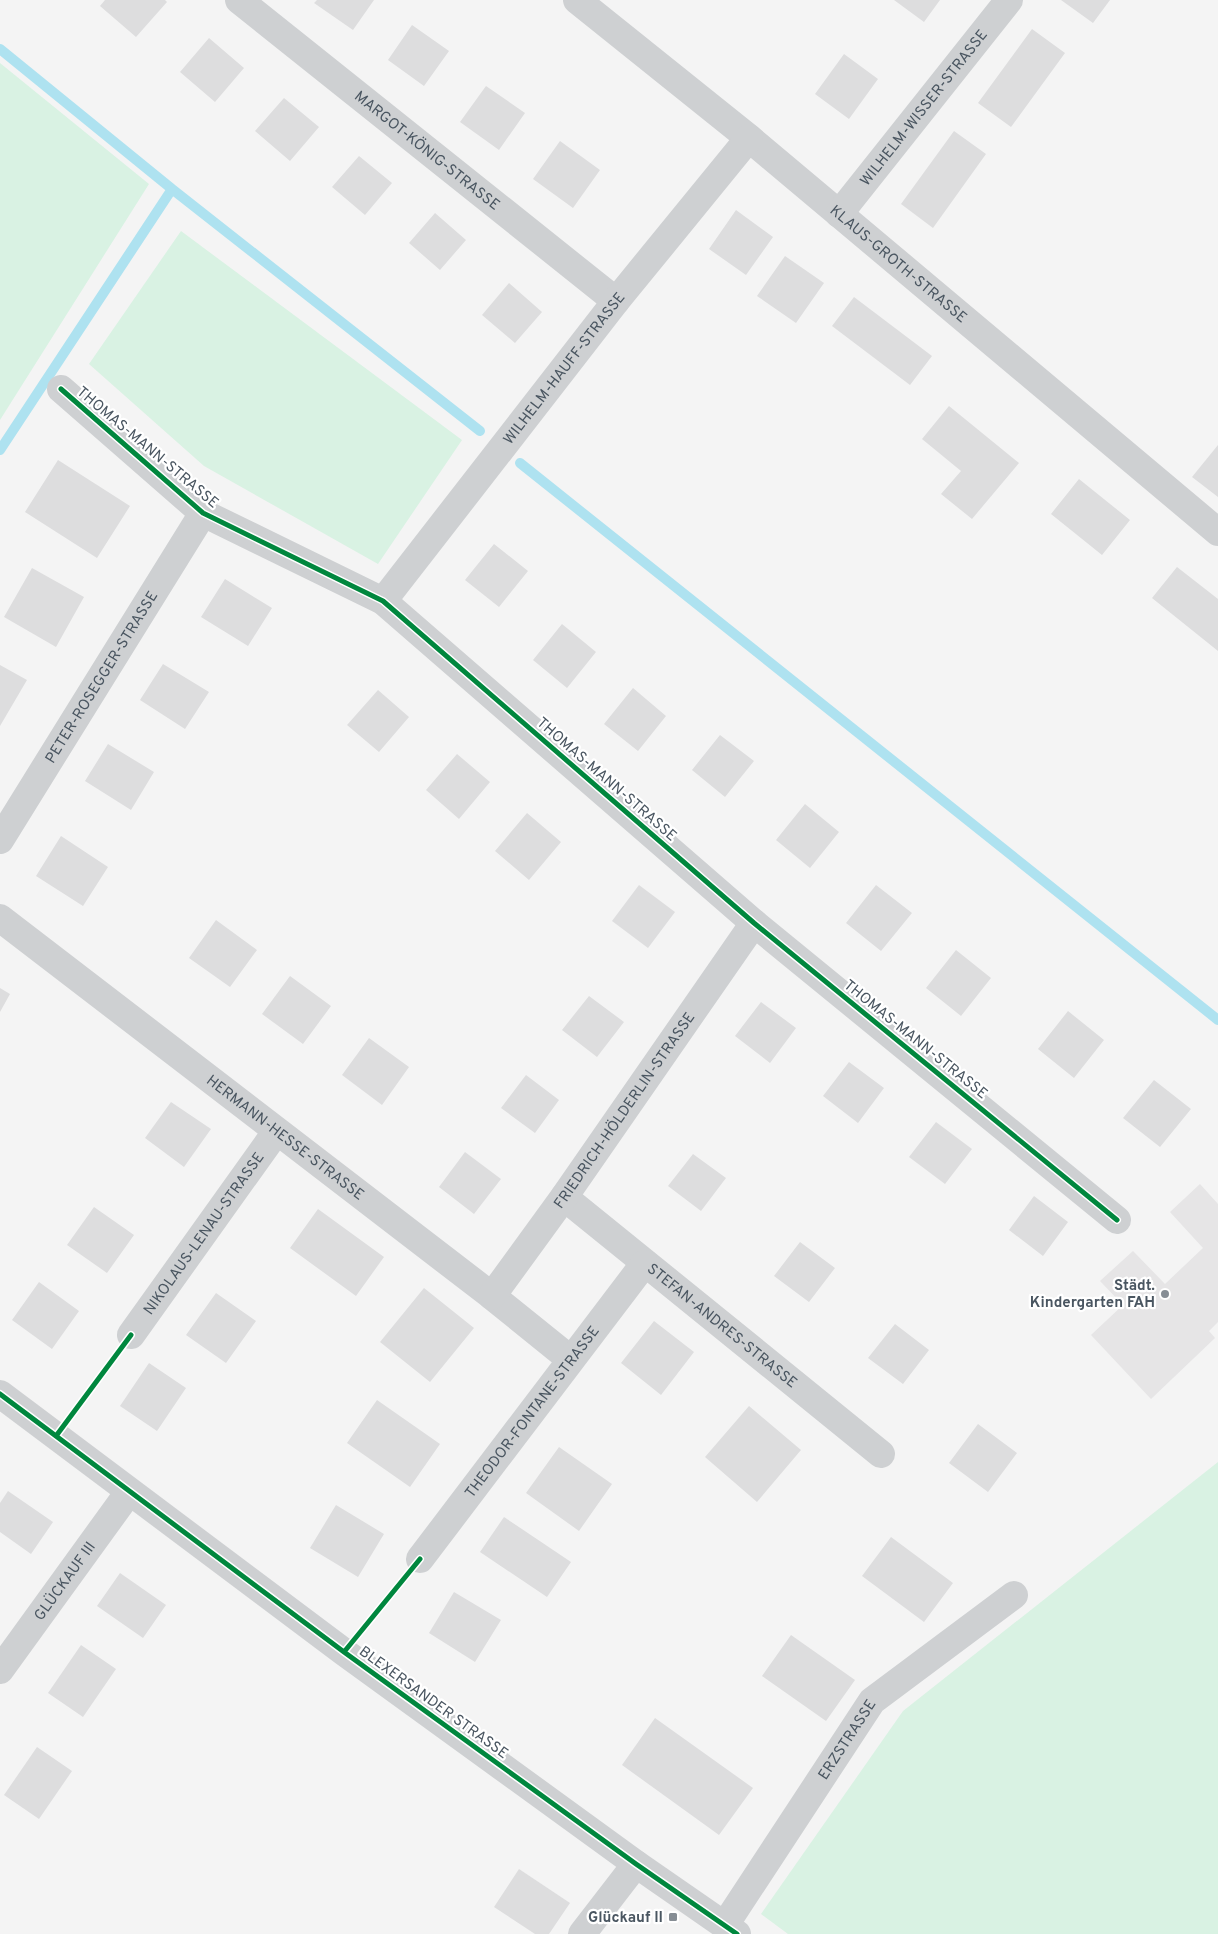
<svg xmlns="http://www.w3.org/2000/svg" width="1218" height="1934" font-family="Overpass,sans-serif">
	<rect width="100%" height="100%" fill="#f4f4f4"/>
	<path fill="#e6e5e6" d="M1200,1184L1218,1204V1322L1209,1331L1215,1338L1151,1399L1091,1335L1123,1305L1100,1281L1133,1251L1165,1284L1203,1248L1170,1212Z"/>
	<path fill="#d9f2e3" d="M0,63L149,184L0,420Z
		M181,231L462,440L378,564L204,466L89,364Z
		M1218,1462V1934H788L761,1914L903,1711Z"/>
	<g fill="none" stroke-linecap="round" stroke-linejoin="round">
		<path stroke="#aee2f0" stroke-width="10" d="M0,49L172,189L0,450
			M172,189L480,431
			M520,463L1218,1020"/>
	</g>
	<path fill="#ddddde" d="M105,0H165L167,2L136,37L100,6Z
		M317,0H374L353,30L314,3Z
		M894,0H940L924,22Z
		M1061,0H1110L1093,23Z
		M412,25L449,51L424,86L388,60Z
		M1032,29L1065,53L1011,127L978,103Z
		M209,38L244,68L215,102L180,72Z
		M844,54L878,79L849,119L815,94Z
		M486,86L525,113L499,150L460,122Z
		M284,98L319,127L290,161L255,131Z
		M954,131L986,154L933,228L901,204Z
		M560,141L600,170L573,208L533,179Z
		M359,156L392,183L365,215L332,187Z
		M736,210L773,237L746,275L709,249Z
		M435,213L466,240L440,270L409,243Z
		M785,256L824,283L796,323L757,296Z
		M509,283L542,312L515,343L482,315Z
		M854,297L932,356L910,385L832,326Z
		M949,406L1019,463L972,519L941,494L961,471L922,439Z
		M1218,445V497L1192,477Z
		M58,460L130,506L97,558L25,512Z
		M1079,479L1130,520L1102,555L1051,514Z
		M494,544L528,571L499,607L465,580Z
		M1177,567L1218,599V651L1152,598Z
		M32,568L84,597L56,647L4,617Z
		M225,579L272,608L248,646L201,617Z
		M562,624L596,652L567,688L533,660Z
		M163,664L209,692L185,729L140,700Z
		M0,665L27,680L0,726Z
		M633,688L666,716L638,751L604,724Z
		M378,690L409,717L379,752L347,725Z
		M720,735L754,761L725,797L692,770Z
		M108,744L154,772L131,810L85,781Z
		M457,754L490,782L459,819L426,790Z
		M805,804L839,832L810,868L776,840Z
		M527,813L561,842L529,880L495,851Z
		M61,836L108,867L83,906L36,876Z
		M639,885L675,912L648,948L612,921Z
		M876,885L912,913L881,951L846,923Z
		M216,920L257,950L230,987L189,958Z
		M956,950L991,978L961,1016L926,988Z
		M290,976L331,1006L303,1044L262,1014Z
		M0,988L10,994L0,1012Z
		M589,996L624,1022L597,1057L562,1030Z
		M761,1002L796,1028L770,1063L735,1036Z
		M1068,1011L1104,1040L1074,1078L1038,1049Z
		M369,1038L409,1067L382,1105L342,1075Z
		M849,1062L884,1088L858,1123L823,1096Z
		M526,1075L559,1100L535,1133L501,1108Z
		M1154,1080L1191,1109L1160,1147L1123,1118Z
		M171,1102L211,1129L184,1167L145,1138Z
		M936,1122L972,1149L945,1184L909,1157Z
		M465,1152L501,1179L474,1214L439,1187Z
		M693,1154L726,1178L701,1211L668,1186Z
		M1034,1196L1068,1222L1043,1256L1009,1230Z
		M94,1207L134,1235L107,1273L67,1245Z
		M318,1209L384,1257L356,1296L290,1248Z
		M800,1242L835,1268L809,1302L774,1276Z
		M39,1282L79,1311L52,1349L12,1320Z
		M424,1288L474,1328L430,1382L380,1342Z
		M216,1293L256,1321L226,1363L186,1335Z
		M654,1321L694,1352L661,1395L621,1363Z
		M895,1324L929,1350L903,1384L868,1358Z
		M149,1363L186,1388L157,1431L120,1406Z
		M377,1400L440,1444L410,1487L347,1443Z
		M749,1406L801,1450L757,1502L705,1457Z
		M978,1424L1017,1453L988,1492L949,1463Z
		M559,1447L612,1484L579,1531L526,1493Z
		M8,1491L53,1522L31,1554L0,1532V1503Z
		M336,1505L384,1534L358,1577L310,1548Z
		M504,1517L571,1562L547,1597L480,1552Z
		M891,1537L953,1583L924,1622L862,1576Z
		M120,1573L166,1605L143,1638L97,1606Z
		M454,1592L501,1620L475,1662L429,1633Z
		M791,1635L855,1680L826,1721L762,1676Z
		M81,1645L116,1669L83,1717L48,1693Z
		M655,1718L753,1788L719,1835L622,1765Z
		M37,1747L72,1771L39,1819L4,1795Z
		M519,1869L570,1903L549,1934H535L494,1907Z"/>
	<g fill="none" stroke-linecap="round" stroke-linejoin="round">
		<g stroke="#ced0d2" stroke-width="28">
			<path id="s1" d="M239,0L616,301"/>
			<path id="s2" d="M577,0L749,138L1218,532"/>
			<path id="s3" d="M839,214L1009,0"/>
			<path d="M61,389L203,513L383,601L754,923L1117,1220"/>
			<path id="s4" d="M383,601L616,301L749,138"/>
			<path id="s5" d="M0,840L203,513"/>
			<path id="s6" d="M0,918L492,1296L570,1359"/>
			<path id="s7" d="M564,1197L881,1454"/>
			<path id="s8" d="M492,1296L564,1197L754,923"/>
			<path id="s9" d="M131,1335L276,1132"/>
			<path d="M0,1394L344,1652L636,1864L737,1934"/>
			<path id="s10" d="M420,1559L644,1264"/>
			<path id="s11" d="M0,1670L129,1492"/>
			<path id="s12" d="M725,1925L872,1701L1014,1595"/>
			<path d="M582,1934L636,1864"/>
		</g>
		<defs>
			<path id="cycleway" d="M61,389L203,513L383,601L754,923L1117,1220
				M0,1394L344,1652L636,1864L737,1934
				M56,1436L131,1335
				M344,1652L420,1559"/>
		</defs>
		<use href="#cycleway" stroke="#fff" stroke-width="8"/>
		<use href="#cycleway" stroke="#00873e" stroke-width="5"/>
	</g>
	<g fill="#868d94" stroke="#fff" stroke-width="2">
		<circle cx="1165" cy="1294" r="5"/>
		<rect x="668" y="1912" width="10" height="10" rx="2.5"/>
	</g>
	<g text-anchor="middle" stroke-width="4.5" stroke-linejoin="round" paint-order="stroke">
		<g font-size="15" fill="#4a5661" stroke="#fff">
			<text dy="5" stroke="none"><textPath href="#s3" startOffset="136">WILHELM-WISSER-STRASSE</textPath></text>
			<text dy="5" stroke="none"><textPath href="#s1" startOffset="241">MARGOT-KÖNIG-STRASSE</textPath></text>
			<text dy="5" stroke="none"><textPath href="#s2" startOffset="416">KLAUS-GROTH-STRASSE</textPath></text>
			<text dy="5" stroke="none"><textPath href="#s4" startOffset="295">WILHELM-HAUFF-STRASSE</textPath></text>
			<text transform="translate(148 447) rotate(40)" y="5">THOMAS-MANN-STRASSE</text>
			<text dy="5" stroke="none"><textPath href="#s5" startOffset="192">PETER-ROSEGGER-STRASSE</textPath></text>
			<text transform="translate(607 779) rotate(41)" y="5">THOMAS-MANN-STRASSE</text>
			<text transform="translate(916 1039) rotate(39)" y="5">THOMAS-MANN-STRASSE</text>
			<text dy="5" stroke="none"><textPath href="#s8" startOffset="228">FRIEDRICH-HÖLDERLIN-STRASSE</textPath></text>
			<text dy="5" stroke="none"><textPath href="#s6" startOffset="360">HERMANN-HESSE-STRASSE</textPath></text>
			<text dy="5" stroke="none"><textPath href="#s9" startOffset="125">NIKOLAUS-LENAU-STRASSE</textPath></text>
			<text dy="5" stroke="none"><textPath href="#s7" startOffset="204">STEFAN-ANDRES-STRASSE</textPath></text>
			<text dy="5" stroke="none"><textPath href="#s10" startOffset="185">THEODOR-FONTANE-STRASSE</textPath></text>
			<text dy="5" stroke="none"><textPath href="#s11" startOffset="110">GLÜCKAUF III</textPath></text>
			<text transform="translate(434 1702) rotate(36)" y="5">BLEXERSANDER STRASSE</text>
			<text dy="5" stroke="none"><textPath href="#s12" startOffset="222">ERZSTRASSE</textPath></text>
		</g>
		<g font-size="15" font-weight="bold" fill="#4a5661" stroke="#fff" text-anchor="end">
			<text x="1155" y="1290">Städt.<tspan x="1155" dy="17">Kindergarten FAH</tspan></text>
			<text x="663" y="1922">Glückauf II</text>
		</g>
	</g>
</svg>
